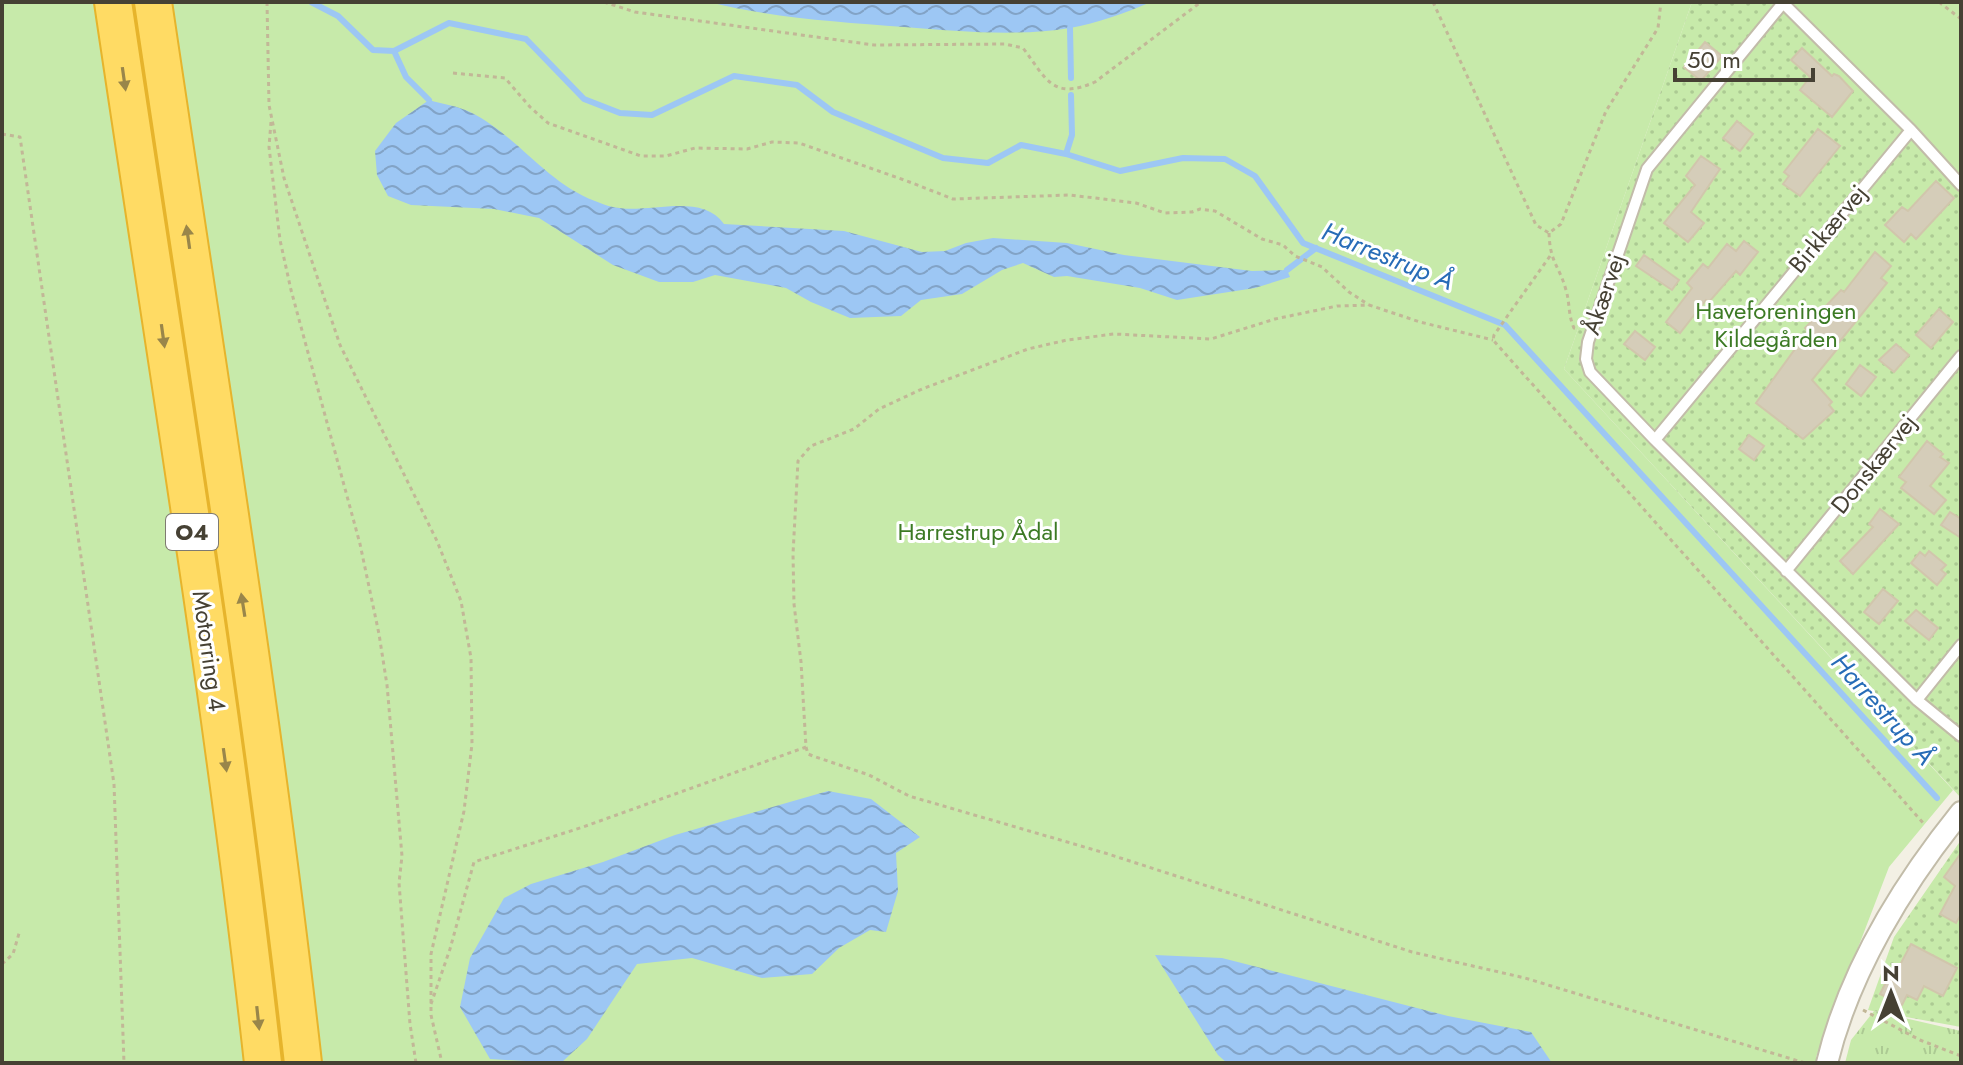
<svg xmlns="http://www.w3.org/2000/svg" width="1963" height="1065" font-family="Jost,sans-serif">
	<defs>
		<pattern id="grass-tufts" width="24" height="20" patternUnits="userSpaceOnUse" patternTransform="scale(2)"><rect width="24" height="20" fill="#c7eaaa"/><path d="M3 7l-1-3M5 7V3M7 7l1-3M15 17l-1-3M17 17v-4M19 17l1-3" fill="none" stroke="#acca93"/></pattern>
		<pattern id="garden-dots" width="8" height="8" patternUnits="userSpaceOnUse" patternTransform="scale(2)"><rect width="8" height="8" fill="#c7eaaa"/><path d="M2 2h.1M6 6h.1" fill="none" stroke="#acca93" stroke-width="1.8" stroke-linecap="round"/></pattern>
		<pattern id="water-waves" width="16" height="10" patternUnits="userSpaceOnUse" patternTransform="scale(2)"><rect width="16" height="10" fill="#9dc7f4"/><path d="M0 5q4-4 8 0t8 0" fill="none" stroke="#82a3c6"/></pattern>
	</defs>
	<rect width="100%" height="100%" fill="#f3f0e4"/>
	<path fill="url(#grass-tufts)" d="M1874,1011L1961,1031V1063H1845L1851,1040Z"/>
	<path fill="#c7eaaa" d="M2,2H1692L1564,369L1953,790L1889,867L1816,1057V1063H2Z
		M1782,2H1961V179Z"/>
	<path fill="url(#garden-dots)" d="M1692,2H1781L1961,184V798L1564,369Z
		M1961,840V1027L1868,1010L1894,937Z"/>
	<path fill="url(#water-waves)" d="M709,2H1151C1126,13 1097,23 1070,28C1015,37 958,31 904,27C839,22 773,18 709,2Z
		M429,100C442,104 458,106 470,112C517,135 546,183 595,201C601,203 607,206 613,207C647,215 701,191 724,224L844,231L922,252L945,251L966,243L993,238L1067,243L1124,255L1252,271L1287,270L1290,277L1255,288L1177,300L1140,288L1067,276L1054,277L1023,263L1002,270L962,294L921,300L901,316L850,318L811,302L786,288L715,275L693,282H659L613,265L539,218L494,209L411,205L388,196L377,175L375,151L396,123Z
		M828,791L871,799L920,837L896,853L898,891L886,932L870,930L839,948L812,974L762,978L692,958L637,964L587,1039L561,1063L490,1059L460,1007L470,958L504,898L531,884L603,862L675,835Z
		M1155,955L1222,958L1448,1016L1531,1032L1552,1063H1227L1218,1055Z"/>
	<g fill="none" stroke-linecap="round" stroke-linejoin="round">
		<path stroke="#9dc7f4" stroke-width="6" d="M311,2L338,16L373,50L394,51L449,23L526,39L584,99L620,113L652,115L734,76L797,85L833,112L943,158L988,163L1021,145L1066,154L1120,171L1183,158L1225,159L1255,176L1303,243L1505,325L1937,798
			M1070,28L1071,78
			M394,51L406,77L429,100
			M1066,154L1072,135L1071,95
			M1287,270L1316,248"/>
	</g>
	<path fill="#d5cdb9" stroke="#d1c6ac" stroke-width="2" d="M1705,42L1722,56L1701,81L1684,67Z
		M1802,48L1832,76L1834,74L1839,76L1853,91L1832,117L1800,90L1810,77L1791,60Z
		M1737,121L1753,134L1740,151L1723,138Z
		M1818,129L1840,146L1800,196L1783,184L1789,176L1784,172Z
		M1701,156L1720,169L1691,212L1704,223L1688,242L1664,223L1695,185L1686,176Z
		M1936,181L1954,198L1916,239L1911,234L1904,242L1885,225L1902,207L1908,211Z
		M1744,241L1758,252L1740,275L1736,271L1709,302L1706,300L1680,333L1666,322L1692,288L1687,283L1703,264L1708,268L1727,244L1736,251Z
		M1875,252L1891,266L1881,278L1887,283L1836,346L1838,348L1812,380L1832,402L1829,405L1834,411L1803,439L1756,403L1808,331L1805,328L1841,290L1844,292Z
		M1644,255L1679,280L1672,290L1636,266Z
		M1939,309L1953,322L1931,348L1916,335Z
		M1635,331L1655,347L1645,360L1624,344Z
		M1896,344L1909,355L1894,372L1879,360Z
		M1860,365L1876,377L1861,396L1846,384Z
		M1749,435L1764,446L1754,460L1739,449Z
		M1927,441L1943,454L1940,457L1949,463L1930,486L1946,500L1934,514L1901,488L1906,482L1899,477Z
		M1880,509L1899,524L1853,574L1840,561L1873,527L1869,524Z
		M1950,512L1961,519V538L1941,525Z
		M1929,551L1946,565L1941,570L1946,574L1937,585L1911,563L1920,552L1925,556Z
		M1883,589L1898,601L1879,624L1864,612Z
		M1916,610L1938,628L1929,640L1905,621Z
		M1961,853V914L1956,923L1940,914L1955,886L1944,877Z
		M1911,944L1957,968L1943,996L1924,986L1917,1000L1907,995L1902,1005L1880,994L1887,980L1891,982Z"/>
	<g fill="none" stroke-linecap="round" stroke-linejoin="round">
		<defs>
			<path id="service" d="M1961,185L1911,130L1783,3L1647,169L1588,342L1586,359L1590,372L1655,440L1917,700L1961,736
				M1655,440L1911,130
				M1786,571L1961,356
				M1917,700L1961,645"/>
			<path id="minor" d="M1827,1063C1849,972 1903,884 1961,812"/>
			<path id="motorway" d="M113,2C165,355 224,708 263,1063
				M153,2C205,355 263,708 303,1063"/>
		</defs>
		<use href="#service" stroke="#c2bca9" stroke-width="14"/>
		<use href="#minor" stroke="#c2bca9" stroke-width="24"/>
		<use href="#motorway" stroke="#e6b42c" stroke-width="40"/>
		<path stroke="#c2b797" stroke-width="3" stroke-dasharray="4 4" stroke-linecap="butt" d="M267,2L269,105L284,178L340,345L437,541L461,601L471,658L472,744L464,811L431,954V1015L442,1063
			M604,2L635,12L874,45L1005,44L1023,48C1046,78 1052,101 1095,82L1201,2
			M1433,2L1536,225L1549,233L1561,224L1606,111L1658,28L1661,2
			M1939,2L1961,19
			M453,73L505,78L530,107L548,123L641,156H666L695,148L747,149L772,142L799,143L907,181L953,199L1070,195L1136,203L1165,213L1192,212L1200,209L1215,211L1262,239L1283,245L1295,256L1322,267L1349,292L1369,305
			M271,122L269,147L280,240L291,290L360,544L379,634L387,685L402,856L399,883L410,1024L416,1063
			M2,134L20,137L114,784L124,1063
			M1549,233C1550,263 1559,265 1566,290C1570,303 1568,315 1574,328L1578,329
			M1550,256L1494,335L1493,340L1925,825
			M806,747L808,754L813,756L869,775L909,796L1105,853L1412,952L1525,978L1805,1063
			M2,964L13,954L20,930
			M431,1004L450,949L474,862L583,827L806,747L801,662L794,604L793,554L798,461L811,446L854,429L879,409L922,389L1028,349L1067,340L1114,334L1211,339L1275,319L1337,306L1369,305L1420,322L1493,340
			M1863,1010L1920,1040L1961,1056"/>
		<use href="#service" stroke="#fff" stroke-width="10"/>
		<use href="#minor" stroke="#fff" stroke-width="20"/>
		<use href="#motorway" stroke="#ffdb64" stroke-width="36"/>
	</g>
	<defs><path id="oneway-solid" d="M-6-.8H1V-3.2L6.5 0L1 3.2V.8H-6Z" transform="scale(2)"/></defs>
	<g fill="#99864a">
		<use href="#oneway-solid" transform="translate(124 79) rotate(82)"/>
		<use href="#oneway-solid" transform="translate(188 237) rotate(-98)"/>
		<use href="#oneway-solid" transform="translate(163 336) rotate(82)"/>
		<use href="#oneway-solid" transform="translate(243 605) rotate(-99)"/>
		<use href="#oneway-solid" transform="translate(225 760) rotate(82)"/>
		<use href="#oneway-solid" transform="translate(258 1018) rotate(84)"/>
	</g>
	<g text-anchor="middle" stroke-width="6" stroke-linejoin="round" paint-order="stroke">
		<rect fill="#fff" stroke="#7e7a71" stroke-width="2" x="166" y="514" width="52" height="36" rx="6"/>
		<g font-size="22" font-weight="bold" fill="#464134">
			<text x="192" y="540">O4</text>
		</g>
		<g font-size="24" fill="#464134" stroke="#fff">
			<text transform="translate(1828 229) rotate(-50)" y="8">Birkkærvej</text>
			<text transform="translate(1604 294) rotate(-71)" y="8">Åkærvej</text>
			<text transform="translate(1874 464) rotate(-51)" y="8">Donskærvej</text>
			<text transform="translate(209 651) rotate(82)" y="8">Motorring 4</text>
		</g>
		<g font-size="24" fill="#3c7a24" stroke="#fff">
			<text x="1776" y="319">Haveforeningen<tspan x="1776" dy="28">Kildegården</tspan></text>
			<text x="978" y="540">Harrestrup Ådal</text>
		</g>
		<g font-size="26" font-style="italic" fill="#276cb7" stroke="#fff">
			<text transform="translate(1388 256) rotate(22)" y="9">Harrestrup Å</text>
			<text transform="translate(1883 709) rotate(48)" y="9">Harrestrup Å</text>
		</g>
	</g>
	<rect width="1963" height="1065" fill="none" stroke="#464134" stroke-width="8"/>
	<g transform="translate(1891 993)" stroke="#ffffff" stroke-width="6" paint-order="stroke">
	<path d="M0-6L14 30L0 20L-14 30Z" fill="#464134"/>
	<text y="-12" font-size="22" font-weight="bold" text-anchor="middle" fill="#464134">N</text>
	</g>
	<path d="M1675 68v12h138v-12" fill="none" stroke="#464134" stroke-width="4"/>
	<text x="1687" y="68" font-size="24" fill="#464134" stroke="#ffffff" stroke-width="6" paint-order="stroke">50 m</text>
</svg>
